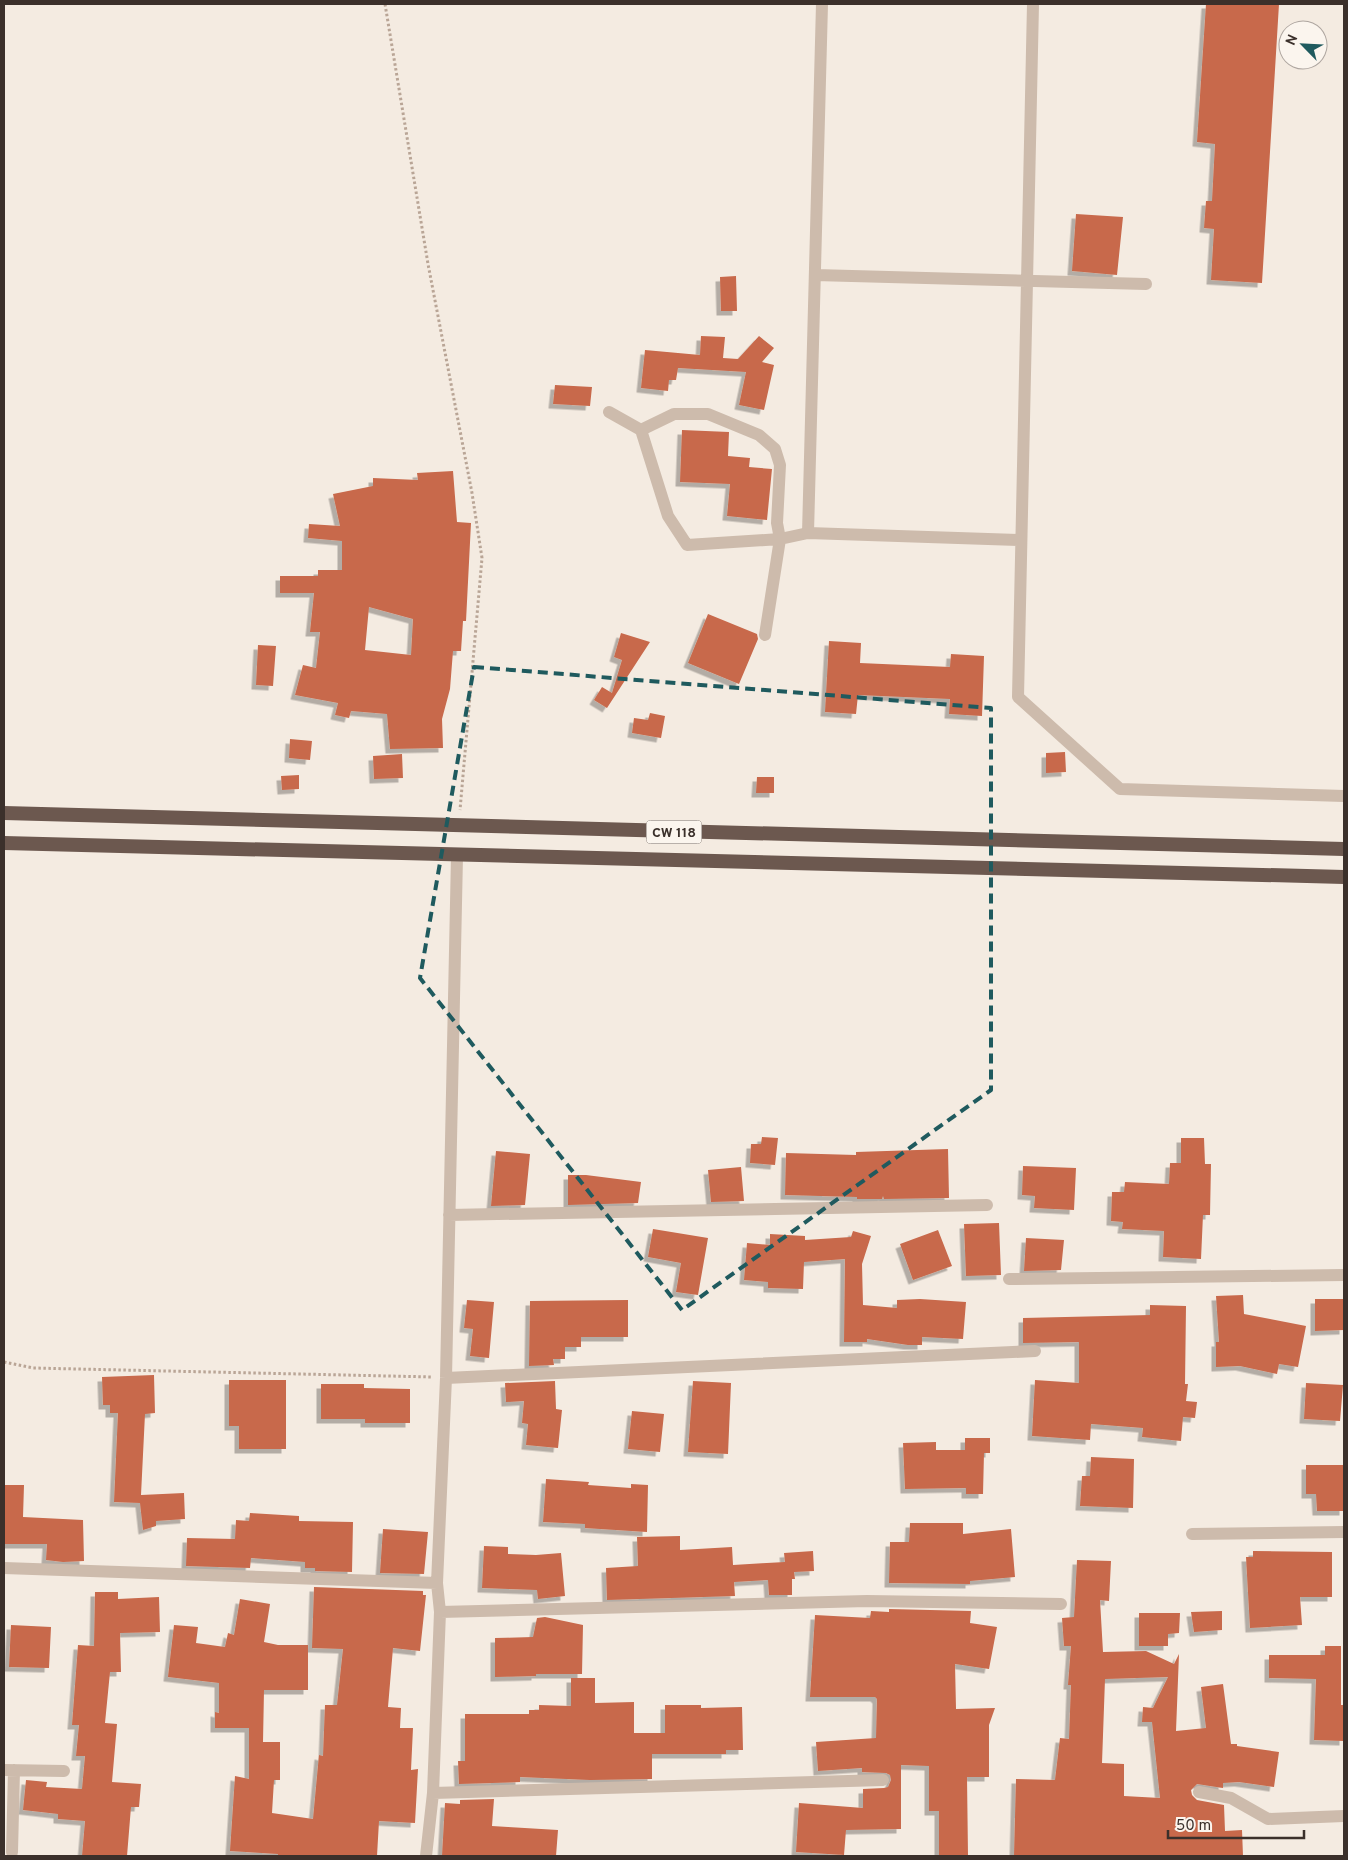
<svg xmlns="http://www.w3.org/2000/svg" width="1348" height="1860" font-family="Overpass,sans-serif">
	<defs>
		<filter id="shadow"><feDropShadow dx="-4.5" dy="4.5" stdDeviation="0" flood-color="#0004"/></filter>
	</defs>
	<rect width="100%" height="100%" fill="#f4ebe1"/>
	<path fill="#c8694b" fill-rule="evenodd" filter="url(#shadow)" d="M1206,4H1279L1262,283L1211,280L1214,229L1204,228L1206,201H1212L1215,144L1197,142Z
		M1076,214L1123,217L1117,275L1072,271Z
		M736,276L737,311H721L720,277Z
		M701,336L725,337L723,358L738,359L759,336L774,348L762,362L774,365L764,410L739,405L746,372L678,368L676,380H669L668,391L641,388L645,350L700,355Z
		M555,385L592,387L590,406L553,404Z
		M682,430L729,432L728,456L750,458L749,467L772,469L767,520L727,516L730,484L680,482Z
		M453,471L457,522L471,523L466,621H463L461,651H453L450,689L442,719L443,748L390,749L387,714L351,711L349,718L335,715L338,703L295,695L303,665L316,668L320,632H310L314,593H280V576H318V570H342V541L308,538L309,524L340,526L333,494L373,486V478L418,480L417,473ZM369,607L413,619L411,655L365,650Z
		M708,614L757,634L758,639L739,684L688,663Z
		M621,633L650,642L607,708L594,700L602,687L612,693L622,660L614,657Z
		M829,641L861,643L860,663L950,667L951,654L984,656L982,716L949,714L950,699L858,695L856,714L825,712Z
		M258,645L276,646L273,686L256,685Z
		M650,713L665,716L661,738L632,733L634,718L648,720Z
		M290,739L312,741L310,760L289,758Z
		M1065,752L1066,772L1046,773V753Z
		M402,754L403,778L374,779L373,756Z
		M299,775V789L282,790L281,776Z
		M757,777H774V793H756Z
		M762,1137L778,1138L775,1165L750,1163L751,1144H761Z
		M1181,1138H1204L1205,1164H1211L1210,1215H1203L1201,1259L1163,1257L1164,1231L1122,1229L1123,1222L1111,1221L1112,1192H1124L1125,1182L1169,1184L1170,1163H1181Z
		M948,1149L949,1198L884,1199L883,1196L882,1199H857V1197L785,1195L786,1153L856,1155V1152Z
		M496,1151L530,1154L525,1205L491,1206Z
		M1023,1166L1076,1168L1074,1210L1034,1208L1035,1196L1022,1195Z
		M741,1167L744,1201L711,1202L708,1170Z
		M568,1175H586L641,1182L638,1203L568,1205Z
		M999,1223L1001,1275L966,1276L964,1224Z
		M653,1229L708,1238L698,1295L676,1292L681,1263L648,1257Z
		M938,1230L952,1266L913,1280L900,1244Z
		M853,1231L871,1236L862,1264L863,1305L897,1308V1300L920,1299L966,1302L963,1339L922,1337V1345H908L867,1339V1342H844L845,1259L804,1262L803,1289L768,1288V1282L744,1280L747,1243L770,1245V1234L805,1236V1240L851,1237Z
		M1026,1238L1064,1240L1061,1270L1024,1271Z
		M1243,1295L1244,1314L1306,1326L1298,1367L1279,1364L1277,1374L1240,1366L1216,1367V1342H1219L1216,1296Z
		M1315,1299H1344V1330L1315,1331Z
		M467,1300L494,1302L489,1358L470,1356L473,1329L464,1328Z
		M628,1300V1337H581V1347H565V1359H553L554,1365L529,1366L530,1301Z
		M1150,1305L1186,1306L1185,1384H1188L1186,1401L1197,1402L1195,1418L1183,1417L1181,1441L1142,1437L1143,1428L1091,1424L1090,1440L1032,1436L1035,1380L1079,1383V1342L1023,1343V1318L1150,1315Z
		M154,1375L155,1413L145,1414L141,1495L184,1493L185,1519L156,1521V1526L143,1530L140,1503L114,1502L118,1413H110V1405H103L102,1377Z
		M229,1380H286V1449H239V1426H229Z
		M555,1381L556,1409L562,1410L558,1448L526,1445L528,1424L522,1423L524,1401L506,1402L505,1383Z
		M693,1381L731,1383L728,1454L688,1452Z
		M1306,1383L1343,1385L1340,1421L1304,1419Z
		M321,1384H364V1388L410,1389V1423H365V1419H321Z
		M632,1411L664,1414L660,1452L628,1449Z
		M965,1438H990V1453H984L983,1494H966V1488L905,1489L903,1443L936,1442V1450H965Z
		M1091,1457L1134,1459L1133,1508L1080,1506L1082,1476H1090Z
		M1306,1465H1344V1511H1317L1316,1494H1306Z
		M546,1479L589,1482L588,1485L631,1488V1484L648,1485L647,1532L585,1528V1524L543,1522Z
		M4,1485H24L23,1517L83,1520L84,1561L63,1562L46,1560L47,1544H4Z
		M250,1513L299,1516V1521L353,1522L352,1572L315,1571V1568H305V1562L251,1558L250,1568L186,1566L187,1538L235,1539L236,1520L249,1521Z
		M910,1523H963V1534L1011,1529L1015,1577L970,1581V1584L889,1583L890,1542H909Z
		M383,1529L428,1532L424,1574L380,1573Z
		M680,1536V1550L732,1547L733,1565L785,1562L784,1553L813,1551L814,1571L794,1572L795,1579H792V1595H769L768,1580L734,1582L735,1596L607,1600L606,1568L638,1566L637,1537Z
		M484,1546L508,1547V1554L536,1555L561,1553L565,1596L538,1599L537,1590L482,1588Z
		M1253,1551L1332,1552V1597H1300L1302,1625L1250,1628L1246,1557H1253Z
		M1077,1560L1111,1561L1109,1601L1100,1600L1103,1652L1146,1651L1174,1664L1179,1654L1176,1731L1206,1728L1201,1687L1223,1684L1231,1744H1237V1746L1279,1752L1274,1787L1239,1782L1223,1783V1788L1197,1784L1191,1790L1192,1795L1197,1800L1224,1805L1225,1831L1242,1830L1243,1856H1014L1016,1779L1055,1780L1060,1738L1069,1739L1071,1685H1068L1071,1646H1064L1062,1618L1074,1617ZM1168,1677L1153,1708L1143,1707L1142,1722H1152L1160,1798L1124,1796V1764L1102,1763L1105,1679Z
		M314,1587L423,1591V1595H426L420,1651L393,1648L388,1707L401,1708L400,1728H413L411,1770L418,1769L415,1823L379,1821L377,1856H278V1854L230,1851L235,1776L249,1779V1728H215V1712L219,1713V1683L168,1677L174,1625L198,1627L196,1643L225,1647L228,1633L234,1635L240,1599L270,1604L264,1642L278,1645H308V1690H264L263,1742H280V1780H274L272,1813L313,1819L319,1755L323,1756L325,1705H337L343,1649L312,1648Z
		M95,1592H118V1599L159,1597L160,1632L120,1633L121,1672H110L105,1723L117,1724L112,1782L141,1784L139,1807H131L127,1856H82L85,1821L58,1819V1814L23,1810L26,1780L47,1782L46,1787L82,1789L85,1756H76L79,1725H72L78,1645L94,1646Z
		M889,1609L971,1611L970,1623L997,1627L989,1669L955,1664L956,1709L995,1708L989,1725V1777H967L968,1856H939V1811H929V1766L901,1765V1829L846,1830L844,1855L796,1852L799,1803L863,1808V1789L884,1788L888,1787L891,1780L890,1775L886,1773L862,1772V1768L818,1771L816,1742L876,1738L877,1699L875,1697H810L815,1615L870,1618L871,1611L889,1612Z
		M1222,1611V1630L1194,1632L1191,1612Z
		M1139,1613H1180L1179,1633L1168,1634V1646H1139Z
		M545,1617L583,1625L582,1674H536V1676L495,1677V1638L533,1637L537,1618Z
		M11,1625L51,1627L49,1668L9,1667Z
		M1325,1646H1341V1705H1344V1741L1314,1740L1316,1679L1269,1678V1655H1325Z
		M571,1678H595V1703L634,1702V1733H665V1705H701V1708L742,1707L743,1750H726V1754H652V1779L590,1780L520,1777V1782L459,1784L458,1761H465V1714H529V1710H539V1705L571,1706Z
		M494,1799L492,1826L558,1830L556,1856H442L445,1803L460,1804V1800Z"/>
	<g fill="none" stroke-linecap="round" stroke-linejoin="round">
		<path stroke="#b9a596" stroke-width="3" stroke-dasharray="2.5 2.5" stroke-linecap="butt" d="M385,4L428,264L472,493L482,558L460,810
			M4,1362L33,1368L433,1377"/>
		<path stroke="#cdbbac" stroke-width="12" d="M1033,4L1018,697L1120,789L1344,796
			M815,275L1146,284
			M609,412L641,430L668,516L687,545L780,539L808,533L1021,540
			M641,430L674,414H708L759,435L775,449L780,465L777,523L780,539L765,635
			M808,533L822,4
			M449,1215L987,1205
			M1009,1279L1344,1275
			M446,1378L1035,1351
			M1192,1534L1344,1532
			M4,1568L437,1583
			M440,1612L867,1601L1061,1604
			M4,1770L64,1771
			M1199,1792L1231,1798L1268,1819L1344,1816
			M433,1793L883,1780
			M12,1852L14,1770
			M426,1856L433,1793L440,1612L437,1583L446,1378L457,856"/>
		<path stroke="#6c584f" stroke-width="14" d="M4,813L1344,849
			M4,843L1344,877"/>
	</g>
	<path fill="none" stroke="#1f5a5e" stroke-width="4" stroke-dasharray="10 6" stroke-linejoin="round" d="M474,667L991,708V1090L682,1310L420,978Z"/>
	<g text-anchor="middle" stroke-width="4.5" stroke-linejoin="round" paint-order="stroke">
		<rect fill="#fbf5ee" stroke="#756b66" stroke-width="1" x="646.5" y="820.5" width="55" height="23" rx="4"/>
		<g font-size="14" font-weight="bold" fill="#3b302b">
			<text x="674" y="837">CW 118</text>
		</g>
	</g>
	<rect width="1348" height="1860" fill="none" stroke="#3b302b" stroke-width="10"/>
	<g transform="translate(1303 45) rotate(294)"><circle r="24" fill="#fbf5ee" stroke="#aea6a0"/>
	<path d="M0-4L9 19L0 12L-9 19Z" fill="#1f5a5e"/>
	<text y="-8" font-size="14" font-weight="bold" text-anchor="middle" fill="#3b302b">N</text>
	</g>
	<path d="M1168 1830v8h136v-8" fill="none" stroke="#3b302b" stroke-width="2.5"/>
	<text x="1176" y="1830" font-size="15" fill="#3b302b" stroke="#fbf5ee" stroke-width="4" paint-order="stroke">50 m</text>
</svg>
